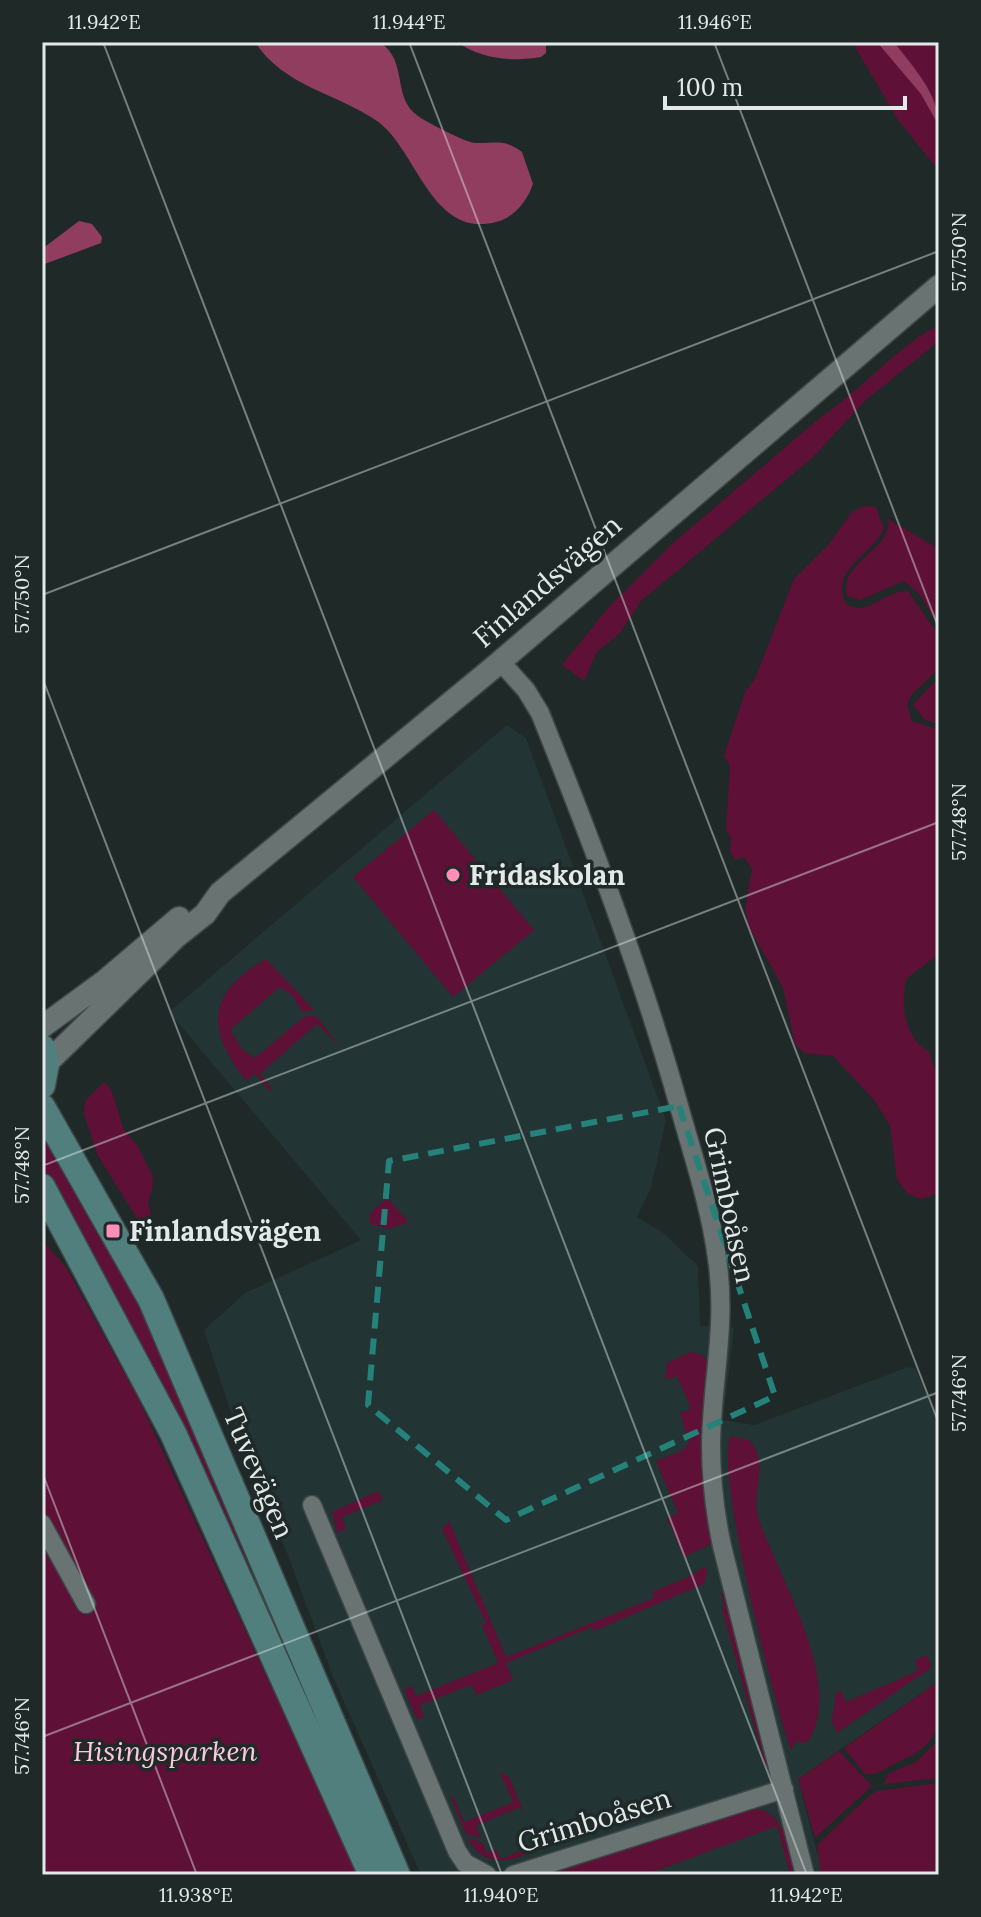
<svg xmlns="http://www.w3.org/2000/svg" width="981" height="1917" font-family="Lora,serif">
	<rect width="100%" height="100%" fill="#1f2928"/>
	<path fill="#223433" d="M507,725L526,738L666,1120L651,1188L637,1217L665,1234L698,1266L700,1326L734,1328L723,1420L754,1425L908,1367L915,1368L939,1425V1681L798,1779L823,1875H421L333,1677L287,1553L245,1455L204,1330L245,1293L361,1240L169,1012Z"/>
	<path fill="#5e1036" d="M852,42H939V171L898,120Z
		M939,327V341L866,400L812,458L641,601L620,633L597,652L584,681L562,665L608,608L673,543L822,416C848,402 915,330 939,327Z
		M864,506L876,507L884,529C873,554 828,570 846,604C867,618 886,589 908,591L939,636V669L913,693L907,704L912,721L939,730V954L907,978C899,1002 905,1039 929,1052L939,1082V1193L922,1199L908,1194L897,1180L890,1126L875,1101L833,1056L804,1053L795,1044L783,988L749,927L745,910L752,869L744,857L735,860L730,852L731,837L726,830L730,766L724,756L745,692L755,679L794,579L829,544L852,512Z
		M888,519L939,549V626L920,595L904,581L860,600L847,596C837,562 893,551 888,519Z
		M939,677V724L925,720L913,705Z
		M434,810L534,930L453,997L353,877Z
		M266,959L314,1010L302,1012L292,995L280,987L230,1030L243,1050L255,1058L305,1016H316L340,1046L317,1024L260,1074L273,1090L270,1091L255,1074L246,1081C205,1028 207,993 266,959Z
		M104,1082L111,1089L124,1130L137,1145L152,1175L153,1185L148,1203L156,1231L149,1238L97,1154L84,1114L85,1101Z
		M45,1139L133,1286L281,1644L52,1181L42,1169V1141Z
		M387,1198L409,1222L389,1229L369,1223L371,1212Z
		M42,1240L66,1267L138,1398L358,1875H42Z
		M690,1352L703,1355L709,1367L702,1448L711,1544L684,1557L667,1518L678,1513L656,1461L682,1451L689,1443L680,1413L691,1409L677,1376L665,1380L667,1363Z
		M731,1436L749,1440C770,1461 751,1491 758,1516C776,1575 848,1684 807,1743L797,1741L791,1750C775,1708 713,1464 731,1436Z
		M378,1491L383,1500L342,1517L346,1529L337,1533L332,1512Z
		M449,1521L506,1657L654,1598L652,1592L686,1578L704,1567L708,1571L704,1584L594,1631L592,1627L506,1663L513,1680L477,1695L471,1685L420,1705L424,1717L417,1719L404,1690L412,1686L416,1696L498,1663L482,1625L486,1623L442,1529Z
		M724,1592L768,1765L765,1766L722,1609L725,1608L721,1593Z
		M927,1655L932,1667L837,1733L832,1722L836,1693L841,1691L846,1702L918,1671L915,1660Z
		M939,1681C939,1729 943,1743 894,1764C884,1769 876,1776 865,1774L844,1748Z
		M939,1740V1778L884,1784L888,1774L916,1762Z
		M839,1751L872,1786L815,1838L798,1779Z
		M499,1771L509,1777L525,1815L520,1807L476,1826L481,1838L466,1834L451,1799L453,1796L464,1822L513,1802Z
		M939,1783V1875H821L817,1845L868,1797L876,1791Z
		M654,1799L659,1810L559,1843L556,1837L571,1828L574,1833Z
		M751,1808C787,1811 787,1847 795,1875H790L777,1826L645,1875H540Z
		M534,1829L541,1830L547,1847C516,1858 487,1874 467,1838L483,1843L486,1852L496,1849L501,1859L537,1844Z"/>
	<path fill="#913d60" d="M255,42H380C409,62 391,97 418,116C426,122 467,143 475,143C495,144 504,138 522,152L533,184C527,201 515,217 496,222C431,239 417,149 377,121C337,93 284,87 255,42Z
		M457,42H546V53L541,57C512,62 481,59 457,42Z
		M877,42H894C913,67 939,94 939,126L921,94Z
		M79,221L92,224L102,237L101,243L42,265V249Z"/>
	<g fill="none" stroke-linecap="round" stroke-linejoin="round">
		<defs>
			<path id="minor" d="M500,661L526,690L540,713C592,842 641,971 679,1106C693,1156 710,1206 717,1258C727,1325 712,1379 711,1444C711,1479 715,1513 722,1546L805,1875
				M312,1505L457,1851L465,1863L487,1875
				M42,1524L86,1604
				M513,1875L784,1789"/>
			<path id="tertiary" d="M42,1027L106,980L179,918
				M46,1064L176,937L205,914L220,893L494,667L939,286"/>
			<path id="secondary" d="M42,1048L46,1064L42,1085
				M42,1107L151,1299L397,1875
				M42,1187L173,1433L372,1875"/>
		</defs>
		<use href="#minor" stroke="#3d4545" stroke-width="21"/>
		<use href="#tertiary" stroke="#3d4545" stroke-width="25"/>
		<use href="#secondary" stroke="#3d4545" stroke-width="29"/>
		<use href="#minor" stroke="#687372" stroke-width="18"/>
		<use href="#tertiary" stroke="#687372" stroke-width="22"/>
		<use href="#secondary" stroke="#517f7e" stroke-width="26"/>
	</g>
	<path fill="none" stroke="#24827a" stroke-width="6" stroke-dasharray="16 10" stroke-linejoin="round" d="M679,1106L775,1396L506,1520L368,1405L389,1161Z"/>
	<path fill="none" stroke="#e3e9e9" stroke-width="2" stroke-opacity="0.45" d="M103,42L807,1875M409,42L939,1424M714,42L939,629M42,595L939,251M42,677L502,1875M42,1166L939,822M42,1472L197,1875M42,1737L939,1392"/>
	<g fill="#ff8eb9" stroke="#1f2928" stroke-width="3">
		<circle cx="453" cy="875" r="8"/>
		<rect x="105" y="1223" width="16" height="16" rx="4"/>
	</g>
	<g text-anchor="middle" stroke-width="7" stroke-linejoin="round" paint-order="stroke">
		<g font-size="28" fill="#e3e9e9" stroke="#1f2928">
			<text transform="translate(547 581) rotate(-41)" y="10">Finlandsvägen</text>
			<text transform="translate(730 1205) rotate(78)" y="10">Grimboåsen</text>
			<text transform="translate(259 1473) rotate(67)" y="10">Tuvevägen</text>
			<text transform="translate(594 1820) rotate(-17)" y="10">Grimboåsen</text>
		</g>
		<g font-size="28" font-weight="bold" fill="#e3e9e9" stroke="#1f2928" text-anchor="start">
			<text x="469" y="885">Fridaskolan</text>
			<text x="129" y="1241">Finlandsvägen</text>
		</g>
		<g font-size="28" font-style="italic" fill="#fbc9da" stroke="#1f2928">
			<text x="165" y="1761">Hisingsparken</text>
		</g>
	</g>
	<rect width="981" height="1917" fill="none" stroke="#1f2928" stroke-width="88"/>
	<path d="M665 96v12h240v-12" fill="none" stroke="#e3e9e9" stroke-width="4"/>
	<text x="677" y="96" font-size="24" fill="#e3e9e9" stroke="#1f2928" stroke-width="6" paint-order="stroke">100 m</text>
	<rect x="44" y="44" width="893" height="1829" fill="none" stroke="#e3e9e9" stroke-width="3"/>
	<g font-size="20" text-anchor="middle" fill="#e3e9e9">
		<text x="104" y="29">11.942°E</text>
		<text x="409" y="29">11.944°E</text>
		<text x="715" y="29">11.946°E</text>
		<text transform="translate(959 252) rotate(-90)" y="7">57.750°N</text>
		<text transform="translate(22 594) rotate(-90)" y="7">57.750°N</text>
		<text transform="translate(959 822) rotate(-90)" y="7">57.748°N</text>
		<text transform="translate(22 1165) rotate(-90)" y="7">57.748°N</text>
		<text transform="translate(959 1393) rotate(-90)" y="7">57.746°N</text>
		<text transform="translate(22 1736) rotate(-90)" y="7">57.746°N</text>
		<text x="196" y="1902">11.938°E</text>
		<text x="501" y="1902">11.940°E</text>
		<text x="806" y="1902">11.942°E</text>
	</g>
</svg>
